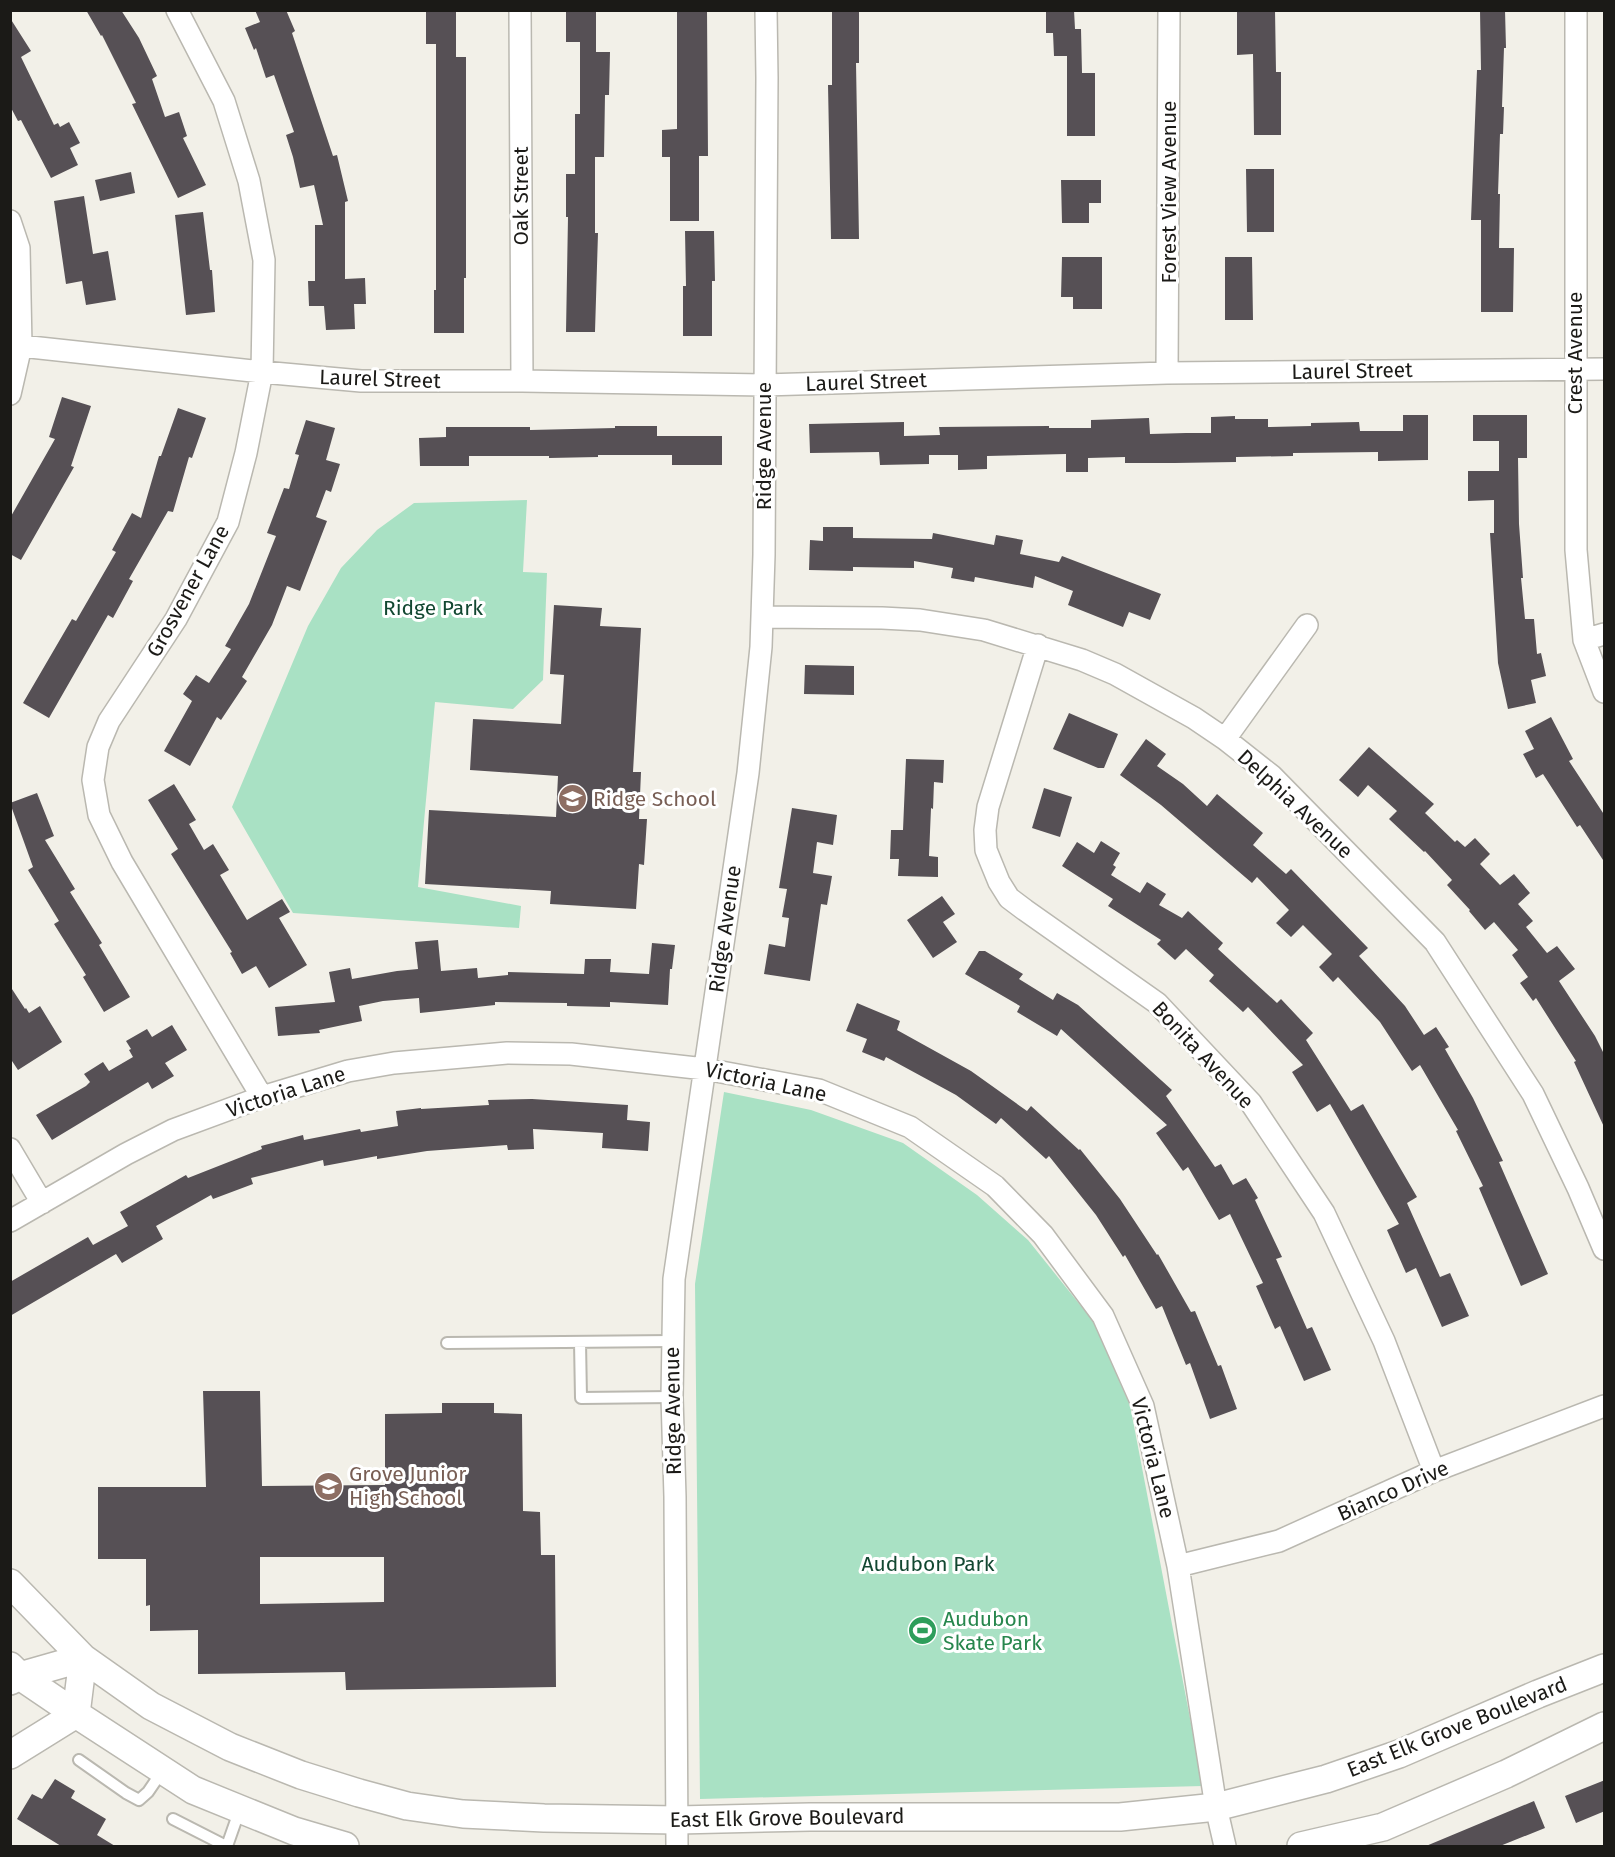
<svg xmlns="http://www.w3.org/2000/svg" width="1615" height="1857" font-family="'Fira Sans',sans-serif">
	<rect width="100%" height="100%" fill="#f2f0e8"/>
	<path fill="#a9e1c4" d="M527,500L523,572L547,573L543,680L513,709L435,702L418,887L521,906L519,928L293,913L232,807L308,626L341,568L377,530L414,503Z
		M724,1092L811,1110L903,1143L977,1195L1028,1240L1093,1321L1130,1405L1203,1786L700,1799L695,1284Z"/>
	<path fill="#565055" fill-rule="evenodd" d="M86,10H121L139,38L157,76L152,79L165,117L179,112L187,136L183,138L206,185L178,198L132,104L136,103L102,35L101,36Z
		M255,10H286L295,31L292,33L333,156L337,155L348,201L345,202V279L365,278L366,304H354L355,329L326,330L324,306H309L308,281H315V225H323L314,185L300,188L293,157L286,135L294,132L274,75L266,78L256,48L254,50L245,28L260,22Z
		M426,10H456V57H466V278H464V333H434V290H436V44H426Z
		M566,10H596V52H610L609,95H605L604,157H595V233H598L595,332H566L568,217H566V174H575V114H580V42H566Z
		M677,10H707L708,156H699V221H670V157H662V130L677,129Z
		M832,10H859V63H856L859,239H831L828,85H832Z
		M1046,10H1074L1075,29H1081L1082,73H1095V136H1067V56H1054L1053,33H1046Z
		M1237,10H1275L1276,72H1281V135H1254L1253,54L1237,55Z
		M1480,10H1505L1506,48H1504L1502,107H1504L1503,134H1500L1498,194H1500L1499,248H1514L1513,312H1481V220H1471L1477,70H1481Z
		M10,18L31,51L21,57L54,125L58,123L60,127L69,122L80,143L70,148L78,165L51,178L21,120L18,121L10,106Z
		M1246,169H1274V232H1247Z
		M131,172L135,193L100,201L95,180Z
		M1061,180H1101V203H1089V223H1062Z
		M84,196L93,254L108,251L116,300L86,305L82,281L66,284L54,201Z
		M203,212L210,270H212L215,312L186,315L175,215Z
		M685,231H714L715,281H712V336H683V286H686Z
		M1062,257H1102V309H1073V297H1061Z
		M1225,257H1252L1253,320H1225Z
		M62,397L91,406L71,466L74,467L21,560L10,554V518L55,439L49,437Z
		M178,408L206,418L192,458L189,457L173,512L168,511L129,579L133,581L113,618L108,615L49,718L23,703L72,619L76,621L116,552L112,550L132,513L141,518L159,456H161Z
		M1403,415H1428V460L1378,461V452L1293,453V456L1236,457V462L1175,463H1125V457L1088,458V472H1066V454L987,456V469L958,470V455H929V464L880,465L879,452L810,453L809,424L904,422V436L940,435L939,427L1049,426V428H1091V420L1149,418L1150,434L1186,433H1211V417L1235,416V419H1268V427L1311,426V423L1359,422L1360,431H1403Z
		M1473,415H1527V458H1518L1519,524L1523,578H1521L1525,619H1534L1537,654L1541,653L1546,676L1531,680L1536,703L1508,709L1498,663L1490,533H1494V500L1468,501V471H1499V441H1473Z
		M306,420L335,428L326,460L340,464L331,492L326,490L316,517L327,521L300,591L287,586L272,625L242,677L247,681L221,720L217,717L190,766L164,751L192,701L183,694L196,675L209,683L231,649L225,646L249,604L276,536L267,533L284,488L289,489L299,455L295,454Z
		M615,426H657V436H722V465H672V455H598V457L549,458V456H469V466H420L419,438L446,437V427H530V430L615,428Z
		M823,527H853V538L932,539L933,533L994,545L996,535L1023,540L1020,554L1059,562L1062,556L1161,594L1150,620L1129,612L1123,627L1068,605L1073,591L1035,576L1033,588L975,577L974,582L951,578L953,568L914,561V568L853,567V571L809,570L810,540L823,541Z
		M554,605L602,608L600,626L641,628L633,772H641L639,819H647L644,865L639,864L636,909L550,904L551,891L425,884L429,810L556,817L558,776L470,770L473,719L561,724L564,675L550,674Z
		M805,665L854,666V695L804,694Z
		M1069,713L1118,734L1104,768H1098L1053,749Z
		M1551,717L1573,759L1569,761L1605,816V863L1580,825L1577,827L1543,774L1536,778L1523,754L1534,749L1525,731Z
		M1146,739L1166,754L1157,766L1183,784L1207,806L1217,794L1263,833L1253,845L1286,874L1291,869L1368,948L1359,956L1405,1006L1424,1035L1436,1027L1449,1047L1445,1049L1473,1098L1503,1161L1499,1162L1548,1274L1521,1286L1479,1188L1483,1186L1456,1131L1458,1130L1420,1065L1412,1071L1380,1022L1338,977L1333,982L1319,967L1332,954L1303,925L1291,937L1276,923L1289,910L1257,877L1252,883L1161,805L1120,775Z
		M1369,747L1434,804L1425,813L1455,842L1457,840L1465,847L1475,838L1490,854L1480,864L1500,885L1514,874L1530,893L1518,904L1533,921L1526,927L1547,953L1557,946L1575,969L1559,981L1595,1036L1605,1056V1129L1574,1062L1576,1061L1536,998L1533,1001L1520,983L1528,977L1512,955L1518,950L1494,922L1485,930L1469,911L1470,910L1447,885L1452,880L1425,851L1424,852L1389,819L1397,811L1368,785L1358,797L1339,780Z
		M906,759L944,760L943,783L934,782L933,809L931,808L929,856L938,857V877L898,876L899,859H890L891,830H903Z
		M174,784L196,820L189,824L204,850L213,844L229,870L220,875L247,920L282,899L290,912L279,918L307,965L269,988L256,966L242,974L230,953L232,952L171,854L178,849L148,800Z
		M1044,788L1072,797L1060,837L1032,828Z
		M37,793L54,836L45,840L75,889L70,892L102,943L99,945L130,997L104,1012L83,977L86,975L54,924L59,921L28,870L33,867L10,803Z
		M792,808L837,815L833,845L817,842L813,873L832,876L827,905L821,904L810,981L764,974L769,944L785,947L789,918L782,917L787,889L779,888Z
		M1101,841L1120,853L1113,865L1116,867L1111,875L1140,893L1147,882L1166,894L1159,905L1182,918L1188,911L1223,943L1218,949L1277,1003L1281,999L1313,1033L1306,1040L1351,1111L1363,1104L1417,1197L1407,1203L1440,1277L1450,1273L1469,1316L1442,1327L1416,1268L1406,1273L1387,1230L1399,1224L1330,1104L1317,1112L1292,1072L1303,1065L1248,1007L1243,1012L1209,981L1214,975L1186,949L1175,960L1157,944L1161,940L1108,906L1113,899L1062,866L1077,842L1094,853Z
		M942,896L955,914L943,922L957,942L933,958L907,920Z
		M438,940L441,971L477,968L478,978L508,975V972L584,974L585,959H611L610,972L649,974L652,943L675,945L672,969H670L668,1005L610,1002V1007L567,1006V1003L495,1002V1005L420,1013L419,998L383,1001L359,1006L362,1021L319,1030L320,1033L278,1036L275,1007L335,1002L329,972L350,968L352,979L397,971L418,969L415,942Z
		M979,951H985L1023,974L1019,979L1053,1000L1057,993L1078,1005L1172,1090L1166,1096L1215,1167L1221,1164L1233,1185L1246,1178L1258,1198L1255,1200L1282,1257L1276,1259L1307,1329L1312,1327L1331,1370L1304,1381L1280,1326L1275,1329L1256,1286L1263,1283L1230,1214L1219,1220L1188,1167L1183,1171L1156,1133L1167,1125L1061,1029L1057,1036L1017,1012L1020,1006L965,974Z
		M10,986L25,1009L26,1008L29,1013L40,1006L62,1042L18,1070L10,1058Z
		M857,1003L900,1021L897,1030L971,1071L1027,1111L1031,1106L1079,1150L1080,1149L1120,1199L1157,1255L1158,1254L1191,1312L1195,1311L1218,1366L1221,1365L1237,1409L1210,1419L1190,1363L1186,1365L1162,1306L1156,1309L1125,1255L1123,1257L1096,1215L1049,1156L1046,1159L1001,1118L996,1124L956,1095L886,1057L884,1061L862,1052L867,1039L846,1031Z
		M172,1025L187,1050L165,1063L174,1076L152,1089L148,1082L52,1140L36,1115L86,1086L90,1082L84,1074L103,1062L109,1071L133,1057L129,1050L131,1049L126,1041L147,1029L152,1037Z
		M532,1099L628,1105L627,1120L650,1122L648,1151L602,1148L603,1133L533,1129L534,1149L508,1150L507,1145L427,1151L377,1159V1156L324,1166L323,1160L251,1178L253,1184L213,1199L211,1195L156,1226L163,1239L122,1263L116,1254L10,1316V1282L88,1237L93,1245L128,1226L120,1212L186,1175L188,1178L262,1149L261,1146L303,1135L304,1140L360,1129L361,1132L398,1126L396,1111L421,1108V1109L489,1105L488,1100Z
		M203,1391H260L262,1486L385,1485V1414L442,1413V1403H494V1413L522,1414L523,1511L540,1512L541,1555H555L556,1687L346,1690L345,1672L198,1674V1630L150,1631V1605L146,1606V1559H98V1487H206ZM260,1557H384V1602L260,1604Z
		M55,1779L75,1791L71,1798L106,1819L97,1835L115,1846H61L17,1819L32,1794L42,1799Z
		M1605,1780V1811L1576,1823L1565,1796Z
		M1534,1801L1545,1828L1500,1846H1426Z"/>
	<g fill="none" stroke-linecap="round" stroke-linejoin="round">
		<defs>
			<path id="service" d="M580,1342L581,1398L672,1397
				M447,1343L672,1341
				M79,1760L126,1793L139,1800L148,1792L163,1770
				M173,1819L226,1846
				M227,1846L240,1809"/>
			<path id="minor" d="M177,10L224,101L249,181L264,260L262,372L246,453L228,522L176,619L109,721L98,747L93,780L99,815L122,862L262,1097
				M520,10L522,381
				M1576,10V550L1584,640L1604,692
				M10,221L19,248L21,346L10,394
				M21,346L262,372L361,381H522L764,385L1167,373L1604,369
				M1167,373L1169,10
				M763,617L882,618L920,620L984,630L1082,660L1115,674L1194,718L1225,739L1272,776L1435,942L1533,1094L1578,1188L1604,1249
				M1584,640L1604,634
				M1038,645L988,807L985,830L986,850L990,860L999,882L1009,898L1025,910L1157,1003L1251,1103L1324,1213L1384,1341L1434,1471
				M1225,739L1307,625
				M10,1149L42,1203
				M10,1221L126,1154L173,1130L262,1097L348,1071L394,1063L507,1053L571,1054L705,1069L819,1090L910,1127L995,1186L1043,1235L1103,1316L1143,1406L1178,1566L1216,1807L1225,1846
				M1178,1566L1279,1541L1434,1471L1604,1406
				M677,1846L675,1497L672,1397L674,1279L748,773L761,647L764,555L767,78L766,10"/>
			<path id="tertiary" d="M10,1583L83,1658L151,1706L230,1747L301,1775L359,1793L407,1806L463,1814L544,1818L678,1820L810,1817H1120L1216,1807L1326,1779L1399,1754L1538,1694L1604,1668
				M10,1666L20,1676L76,1714L193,1790L294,1831L345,1846
				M10,1681L20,1676L83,1658L76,1714L10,1755
				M1301,1846L1383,1827L1506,1774L1604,1726"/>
		</defs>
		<use href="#service" stroke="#bab8b0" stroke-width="14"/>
		<use href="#minor" stroke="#bab8b0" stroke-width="24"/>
		<use href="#tertiary" stroke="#bab8b0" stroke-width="30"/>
		<use href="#service" stroke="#fff" stroke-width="10"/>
		<use href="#minor" stroke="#fff" stroke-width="21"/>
		<use href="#tertiary" stroke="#fff" stroke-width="27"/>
	</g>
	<defs>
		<symbol id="school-disc" viewBox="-11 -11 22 22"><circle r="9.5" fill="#8d6e63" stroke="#fff"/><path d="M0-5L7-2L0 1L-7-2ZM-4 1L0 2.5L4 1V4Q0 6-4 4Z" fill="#fff"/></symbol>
		<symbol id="stadium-disc" viewBox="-11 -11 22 22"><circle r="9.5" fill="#2e9e5b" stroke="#fff"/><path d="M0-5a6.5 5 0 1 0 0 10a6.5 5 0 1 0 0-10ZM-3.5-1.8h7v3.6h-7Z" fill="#fff"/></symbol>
	</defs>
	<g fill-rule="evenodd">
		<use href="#school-disc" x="556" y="782" width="33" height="33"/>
		<use href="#school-disc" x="312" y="1470" width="33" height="33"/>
		<use href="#stadium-disc" x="906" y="1614" width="33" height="33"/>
	</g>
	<g text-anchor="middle" stroke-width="6" stroke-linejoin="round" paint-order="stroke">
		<g font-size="21" fill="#1b1a17" stroke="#fff">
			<text transform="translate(1169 192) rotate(-90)" y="7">Forest View Avenue</text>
			<text transform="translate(521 196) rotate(-90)" y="7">Oak Street</text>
			<text transform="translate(1575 353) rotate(-90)" y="7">Crest Avenue</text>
			<text transform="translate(1352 371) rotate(-1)" y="7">Laurel Street</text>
			<text transform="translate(380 379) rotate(2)" y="7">Laurel Street</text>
			<text transform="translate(866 382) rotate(-2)" y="7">Laurel Street</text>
			<text transform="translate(764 446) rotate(-90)" y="7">Ridge Avenue</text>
			<text transform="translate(188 591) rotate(-61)" y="7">Grosvener Lane</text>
			<text transform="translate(1295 804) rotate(43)" y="7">Delphia Avenue</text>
			<text transform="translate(725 929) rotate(-82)" y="7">Ridge Avenue</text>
			<text transform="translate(1203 1055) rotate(47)" y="7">Bonita Avenue</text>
			<text transform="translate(766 1082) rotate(12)" y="7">Victoria Lane</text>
			<text transform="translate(286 1092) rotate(-18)" y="7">Victoria Lane</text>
			<text transform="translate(673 1411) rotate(-91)" y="7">Ridge Avenue</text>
			<text transform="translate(1153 1458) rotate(76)" y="7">Victoria Lane</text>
			<text transform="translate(1393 1491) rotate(-24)" y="7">Bianco Drive</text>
			<text transform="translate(1457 1727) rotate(-22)" y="7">East Elk Grove Boulevard</text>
			<text transform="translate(787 1818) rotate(-1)" y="7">East Elk Grove Boulevard</text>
		</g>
		<g font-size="21" fill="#124731" stroke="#fff">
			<text x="433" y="615">Ridge Park</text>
			<text x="928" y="1571">Audubon Park</text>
		</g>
		<g font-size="21" fill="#785e54" stroke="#fff" text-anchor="start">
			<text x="593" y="806">Ridge School</text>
			<text x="349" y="1481">Grove Junior<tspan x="349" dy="24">High School</tspan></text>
		</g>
		<g font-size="21" fill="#27864d" stroke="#fff" text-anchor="start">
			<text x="943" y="1626">Audubon<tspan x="943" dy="24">Skate Park</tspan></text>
		</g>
	</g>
	<rect width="1615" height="1857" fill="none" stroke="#1b1a17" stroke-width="24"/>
</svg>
